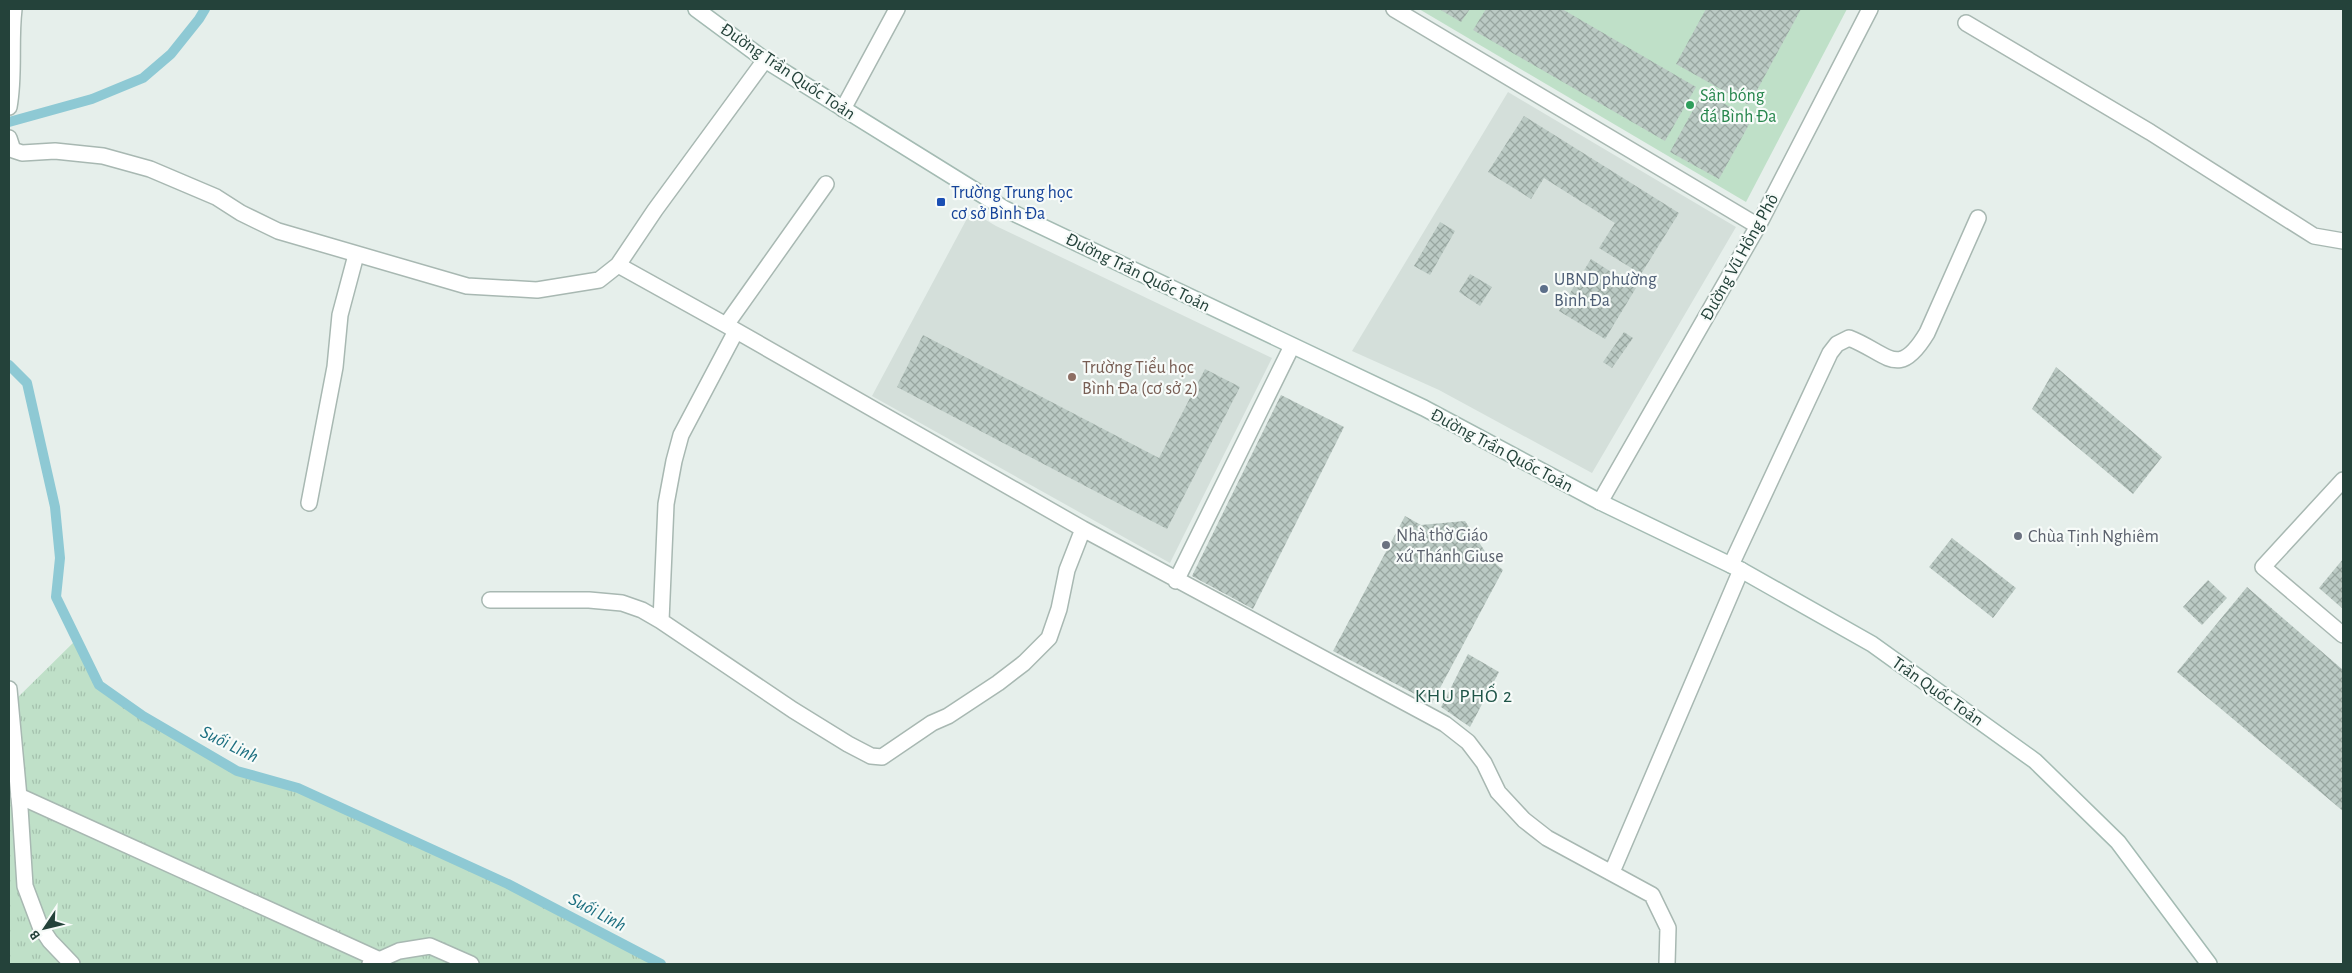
<svg xmlns="http://www.w3.org/2000/svg" width="2352" height="973" font-family="'Alegreya Sans',sans-serif">
	<defs>
		<pattern id="grass-tufts" width="24" height="20" patternUnits="userSpaceOnUse" patternTransform="scale(1.25)"><rect width="24" height="20" fill="#bfe0c8"/><path d="M3 7l-1-3M5 7V3M7 7l1-3M15 17l-1-3M17 17v-4M19 17l1-3" fill="none" stroke="#a4c1ad"/></pattern>
		<pattern id="building-cross-hatch" width="8" height="8" patternUnits="userSpaceOnUse" patternTransform="scale(1.25)"><rect width="8" height="8" fill="#bbcac4"/><path d="M0 0l8 8M0 8l8-8" fill="none" stroke="#98a6a0"/></pattern>
	</defs>
	<rect width="100%" height="100%" fill="#e6efeb"/>
	<path fill="#d4dfda" d="M1508,92L1736,227L1592,473L1439,390L1352,351Z
		M971,211L996,226L1272,358L1170,563L872,396Z"/>
	<path fill="url(#grass-tufts)" d="M77,639L99,685L143,716L237,771L298,788L508,884L661,964H9V706Z"/>
	<path fill="#bfe0c8" d="M1419,9H1847L1746,202Z"/>
	<g fill="none" stroke-linecap="round" stroke-linejoin="round">
		<path stroke="#8ec9d4" stroke-width="10" d="M9,122L92,99L143,78L171,54L199,19L205,9
			M9,365L27,383L55,507L60,558L56,597L99,685L143,716L237,771L298,788L508,884L661,964"/>
	</g>
	<path fill="url(#building-cross-hatch)" d="M1439,9H1470L1461,22Z
		M1486,9H1562L1696,87L1665,141L1473,30Z
		M1706,9H1801L1749,105L1676,64Z
		M1703,92L1752,119L1719,179L1670,152Z
		M1524,116L1679,213L1641,274L1599,248L1615,223L1544,178L1531,199L1488,172Z
		M1440,222L1455,231L1430,275L1414,266Z
		M1591,259L1636,288L1605,339L1559,311Z
		M1470,274L1492,287L1480,306L1459,292Z
		M1624,332L1633,338L1612,368L1603,362Z
		M923,335L1159,458L1205,369L1240,387L1167,529L897,387Z
		M2056,367L2162,457L2133,494L2032,409Z
		M1281,395L1344,427L1253,609L1192,576Z
		M1405,516L1421,525L1465,521L1490,559L1503,570L1432,703L1333,651Z
		M1952,538L2016,588L1993,618L1929,567Z
		M2343,559V609L2319,588Z
		M2208,580L2227,598L2202,625L2183,607Z
		M2247,587L2343,670V811L2177,672Z
		M1468,654L1499,672L1470,727L1441,707Z"/>
	<g fill="none" stroke-linecap="round" stroke-linejoin="round">
		<defs>
			<path id="service" d="M1966,23L2150,132L2314,236L2343,241
				M9,107C15,75 10,42 14,9
				M2343,480L2263,567L2343,635
				M9,689L20,808L25,886L40,926L50,941L72,964
				M370,964L399,951L430,946L471,964"/>
			<path id="minor" d="M1394,9L1758,226
				M765,60L655,210L618,265L726,325L1083,529L1445,724L1468,742L1484,763L1498,792L1524,820L1547,838L1652,895L1668,928L1667,964
				M843,109L897,9
				M9,138L13,150L22,153L55,151L103,156L150,169L216,197L241,213L278,231L467,286L537,290L599,280L618,265
				M726,325L826,184
				M736,331L681,435L674,461L666,504L661,621L793,710L848,744L871,756L882,757L932,723L948,716L998,683L1024,663L1049,638L1059,609L1067,570L1083,529
				M309,503L335,367L340,315L356,255
				M1731,565L1830,353L1837,344L1849,338C1888,353 1898,381 1927,333L1978,218
				M1176,581L1292,346
				M490,600H589L622,603L642,610L661,621
				M19,796L380,960
				M1612,872L1741,570"/>
			<path id="tertiary" d="M1600,502L1758,226L1870,9"/>
			<path id="secondary" d="M696,9L765,60L1005,209L1424,408L1600,502L1741,570L1872,644L2035,761L2118,842L2209,964"/>
		</defs>
		<use href="#service" stroke="#a8b8b2" stroke-width="18"/>
		<use href="#minor" stroke="#a8b8b2" stroke-width="18"/>
		<use href="#tertiary" stroke="#a8b8b2" stroke-width="18"/>
		<use href="#secondary" stroke="#a4bbb3" stroke-width="18"/>
		<use href="#service" stroke="#fff" stroke-width="15"/>
		<use href="#minor" stroke="#fff" stroke-width="15"/>
		<use href="#tertiary" stroke="#fff" stroke-width="15"/>
		<use href="#secondary" stroke="#fff" stroke-width="15"/>
	</g>
	<circle fill="#2e9e5b" stroke="#f7fbf9" stroke-width="2" cx="1690" cy="105" r="5"/>
	<rect fill="#1a4fb4" stroke="#f7fbf9" stroke-width="2" x="936" y="197" width="10" height="10" rx="2.5"/>
	<circle fill="#5c6f8a" stroke="#f7fbf9" stroke-width="2" cx="1544" cy="289" r="5"/>
	<circle fill="#8d6e63" stroke="#f7fbf9" stroke-width="2" cx="1072" cy="377" r="5"/>
	<g fill="#6b7280" stroke="#f7fbf9" stroke-width="2">
		<circle cx="2018" cy="536" r="5"/>
		<circle cx="1386" cy="545" r="5"/>
	</g>
	<g text-anchor="middle" stroke-width="4.5" stroke-linejoin="round" paint-order="stroke">
		<g font-size="18" fill="#24423a" stroke="#f7fbf9">
			<text transform="translate(788 71) rotate(34)" y="6">Đường Trần Quốc Toản</text>
			<text transform="translate(1739 257) rotate(-61)" y="6">Đường Vũ Hồng Phô</text>
			<text transform="translate(1138 272) rotate(26)" y="6">Đường Trần Quốc Toản</text>
			<text transform="translate(1502 450) rotate(28)" y="6">Đường Trần Quốc Toản</text>
			<text transform="translate(1938 691) rotate(35)" y="6">Trần Quốc Toản</text>
		</g>
		<g font-size="18" fill="#27864d" stroke="#f7fbf9" text-anchor="start">
			<text x="1700" y="101">Sân bóng<tspan x="1700" dy="21">đá Bình Đa</tspan></text>
		</g>
		<g font-size="18" fill="#164399" stroke="#f7fbf9" text-anchor="start">
			<text x="951" y="198">Trường Trung học<tspan x="951" dy="21">cơ sở Bình Đa</tspan></text>
		</g>
		<g font-size="18" fill="#4e5e75" stroke="#f7fbf9" text-anchor="start">
			<text x="1554" y="285">UBND phường<tspan x="1554" dy="21">Bình Đa</tspan></text>
		</g>
		<g font-size="18" fill="#785e54" stroke="#f7fbf9" text-anchor="start">
			<text x="1082" y="373">Trường Tiểu học<tspan x="1082" dy="21">Bình Đa (cơ sở 2)</tspan></text>
		</g>
		<g font-size="18" fill="#5b616d" stroke="#f7fbf9" text-anchor="start">
			<text x="1396" y="541">Nhà thờ Giáo<tspan x="1396" dy="21">xứ Thánh Giuse</tspan></text>
			<text x="2028" y="542">Chùa Tịnh Nghiêm</text>
		</g>
		<g font-size="19" font-style="italic" fill="#1c6f80" stroke="#f7fbf9">
			<text transform="translate(230 743) rotate(26)" y="7">Suối Linh</text>
			<text transform="translate(598 911) rotate(28)" y="7">Suối Linh</text>
		</g>
		<g font-size="20" letter-spacing="1" fill="#1f5548" stroke="#f7fbf9">
			<text x="1464" y="702">KHU PHỐ 2</text>
		</g>
	</g>
	<rect width="2352" height="973" fill="none" stroke="#24423a" stroke-width="20"/>
	<g transform="translate(45 928) rotate(235)" stroke="#f7fbf9" stroke-width="4" paint-order="stroke">
	<path d="M0-4L9 19L0 12L-9 19Z" fill="#24423a"/>
	<text y="-8" font-size="14" font-weight="bold" text-anchor="middle" fill="#24423a">B</text>
	</g>
</svg>
